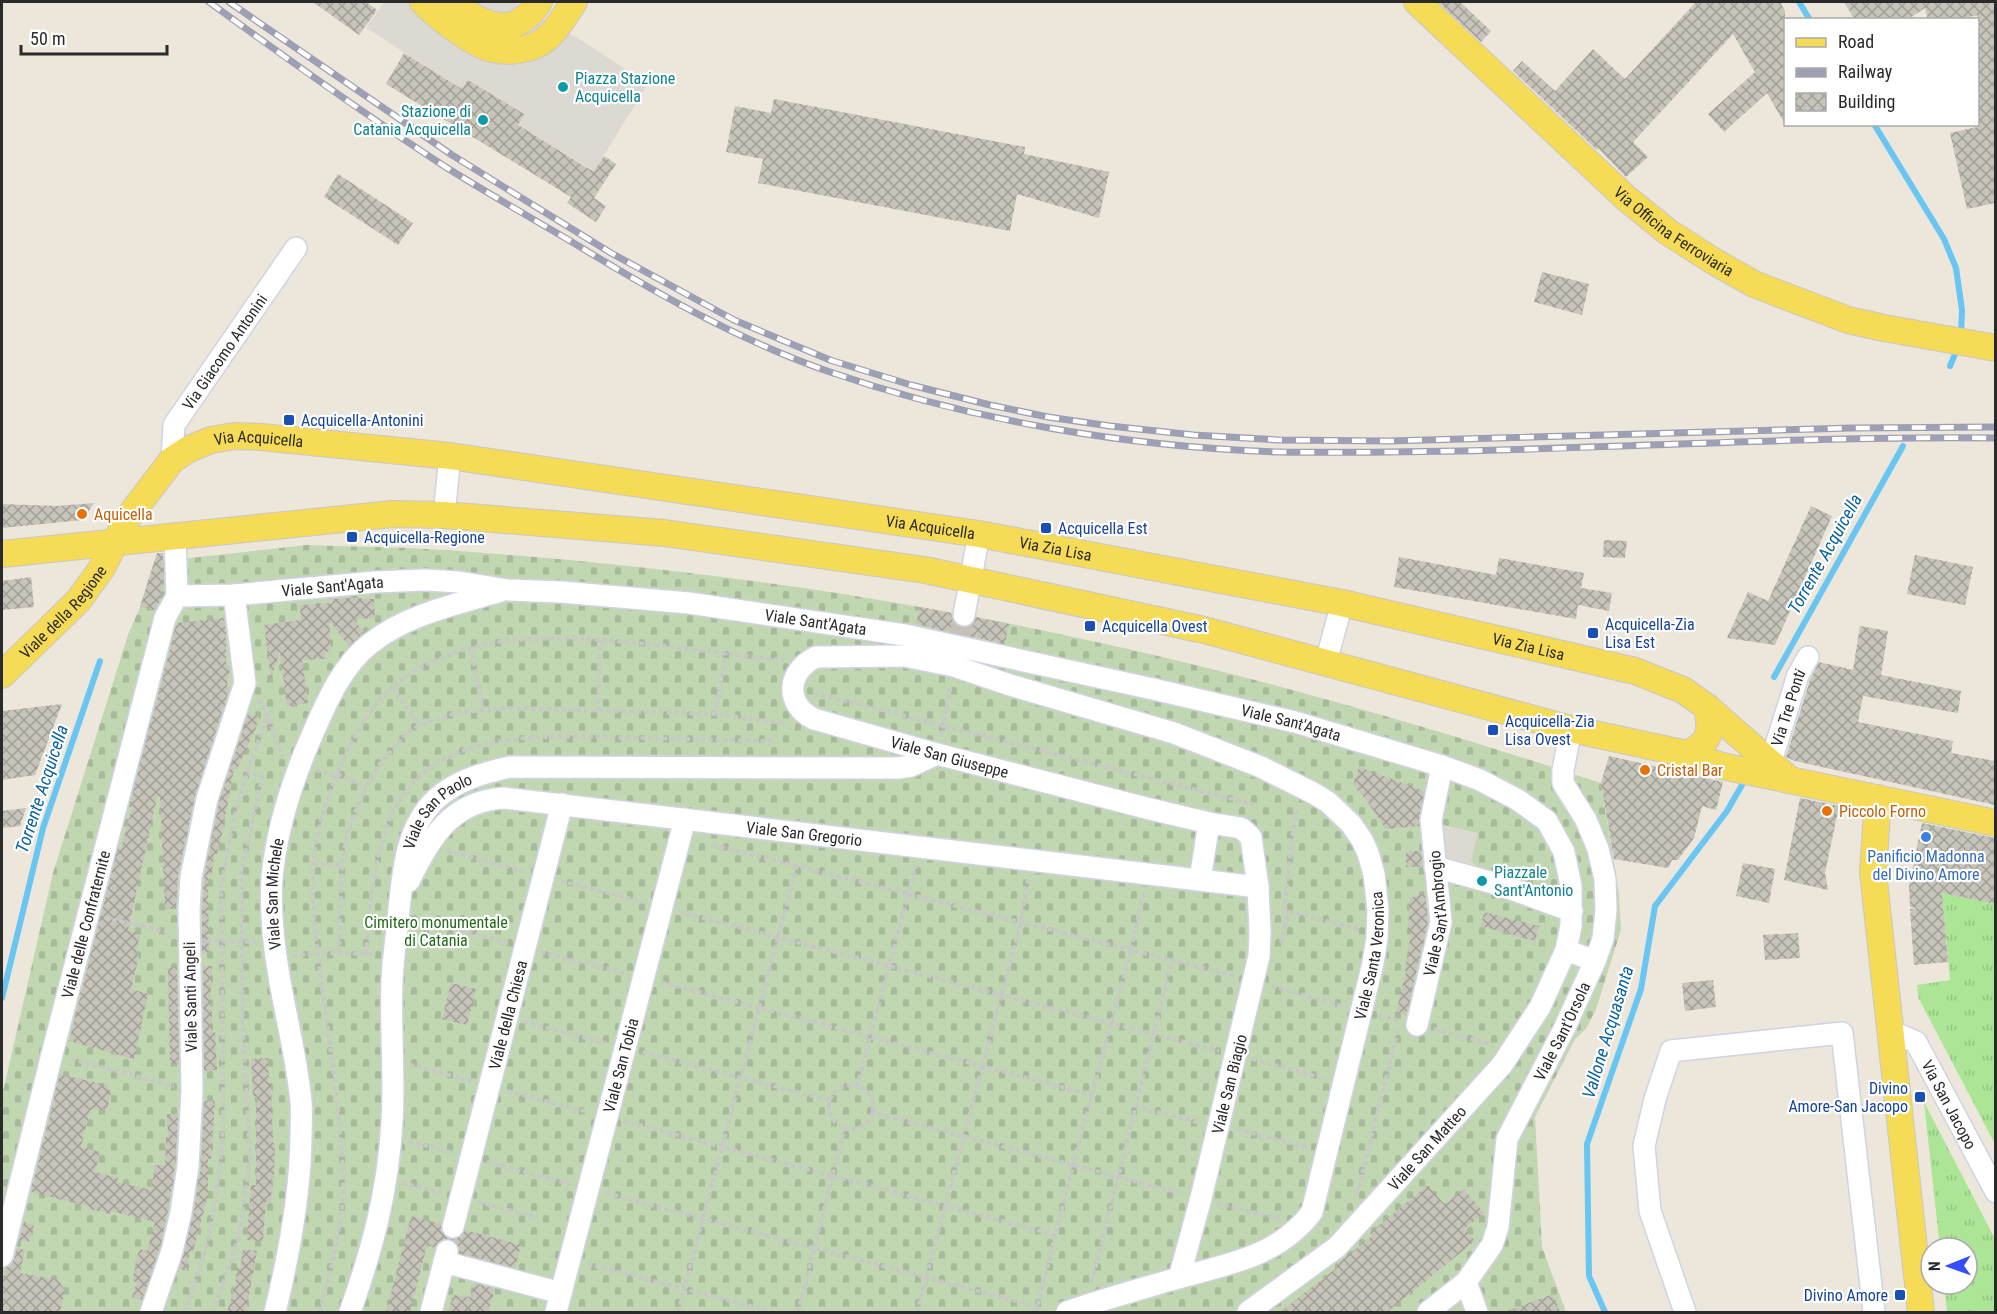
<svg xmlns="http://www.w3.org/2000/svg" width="1997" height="1314" font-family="'Roboto Condensed',sans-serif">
	<defs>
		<pattern id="grass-tufts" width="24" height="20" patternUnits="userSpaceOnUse" patternTransform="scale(1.5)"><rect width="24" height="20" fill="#abe595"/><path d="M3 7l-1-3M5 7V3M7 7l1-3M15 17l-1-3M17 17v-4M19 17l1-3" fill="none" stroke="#93c581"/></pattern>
		<pattern id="cemetery-stones" width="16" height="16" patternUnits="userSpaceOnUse" patternTransform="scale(1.5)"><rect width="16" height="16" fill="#c1d7b1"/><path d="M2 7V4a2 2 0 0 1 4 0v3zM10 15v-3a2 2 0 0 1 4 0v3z" fill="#a6b998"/></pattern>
		<pattern id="building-cross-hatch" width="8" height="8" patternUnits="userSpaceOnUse" patternTransform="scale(1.5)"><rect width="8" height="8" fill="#c7c4ba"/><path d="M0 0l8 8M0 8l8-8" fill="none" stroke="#a29f97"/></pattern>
	</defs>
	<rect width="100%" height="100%" fill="#ece6db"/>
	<path fill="url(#grass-tufts)" d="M1942,893L1995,904V1144L1918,997L1917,985L1950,980Z
		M1924,1102L1995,1239V1312H1947L1944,1284H1967V1248H1940Z"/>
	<path fill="url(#cemetery-stones)" d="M307,545C357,547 408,547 459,551C613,562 768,580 920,607C1151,647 1378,709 1601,783L1619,894L1621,930L1596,1009L1586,1029L1575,1039L1535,1117L1542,1247L1566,1312H2V1096L53,873L128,635L140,607L154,562Z"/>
	<path fill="#dcd9d2" d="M384,2H514L579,39L648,84L594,171L518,125L524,114L468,80L462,89L366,28Z
		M1431,822L1478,833L1471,861L1478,867L1531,889L1571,886L1567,943L1558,918L1551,911L1436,876Z"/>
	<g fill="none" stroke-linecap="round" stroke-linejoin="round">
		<path stroke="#69c6f3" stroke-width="6" d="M1799,2L1810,20
			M1874,124L1944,239L1956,268L1962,310L1961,335
			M1950,366L1958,347
			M1774,677L1903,446
			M2,998L43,828L100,661
			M1605,1312L1589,1276L1587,1144L1641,989L1655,906L1727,811L1742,785"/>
	</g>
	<path fill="url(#building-cross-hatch)" d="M313,2H366L377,10L359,35Z
		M1438,2H1460L1491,31L1481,42Z
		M1696,2H1780L1785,11V124L1767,93L1724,132L1708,114L1755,72L1733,34L1633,142L1648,157L1626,177L1598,148L1597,150L1513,71L1522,61L1555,91L1593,49L1625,79Z
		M1844,2H1995V203L1967,209L1950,133L1977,127V15L1958,20H1928L1925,8L1907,20H1855Z
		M404,53L462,89L468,80L524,114L518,125L589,169L594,171L604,156L616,164L594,198L606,206L596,222L567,203L571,197L386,84Z
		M774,99L1025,147L1024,154L1109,172L1099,218L1017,194L1010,231L758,183L763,159L726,152L735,106L771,113Z
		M338,174L413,223L398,245L324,197Z
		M1542,272L1589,284L1582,315L1534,302Z
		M94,503L83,520L2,528V504L57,506Z
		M1811,506L1832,516L1775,645L1727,638L1748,592L1768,601Z
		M1604,540L1627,541L1625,558L1603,557Z
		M157,553H163L164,582L159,603L155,610L140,607Z
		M1915,555L1973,567L1965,605L1907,594Z
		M1399,557L1496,575L1499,558L1584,573L1581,588L1612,593L1609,611L1578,605L1576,619L1394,587Z
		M31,577L34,607L2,610V581Z
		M348,598L374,599L375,618L353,619L364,632L349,646L329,620L331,651L325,652V659L302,660L308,703L287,706L280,651L271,679L264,625L301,620L300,605L333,603V599Z
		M920,607L951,613L952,620L956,625L961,627H969L974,623L976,617L1009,624L1005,644L916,624Z
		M224,618L226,634V665L230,666L227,686L230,687L195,796L178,875L176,909H165L160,797H157L128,930L136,932L135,935L140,936L135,955L139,956L131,989L148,994L134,1059L69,1041L118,848L121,849L132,808L129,807L177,623Z
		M1860,626L1888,631L1881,675L1961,691L1958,713L1863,696L1858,722L1953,741L1951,753L1995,761V805L1795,761L1786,757L1810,680L1819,662L1853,670Z
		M62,704L35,775L2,780V711Z
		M248,714L259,717L255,731H254L237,770L234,769L221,839L217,854H214L212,875H208L209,952L202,953V909L204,879L219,802Z
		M1609,756L1723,782L1716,810L1702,806L1694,838L1678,860H1672L1668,868L1614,859L1601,783Z
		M1359,767L1424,791L1419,817V826L1386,829L1367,801L1353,785Z
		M1800,798L1839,806L1825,873L1828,890L1784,880Z
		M26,808L20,826L2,828V811Z
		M1922,823L1995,838V904L1942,893L1948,962L1914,965L1910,909L1917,908L1910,907L1909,886Z
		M1406,851H1421L1423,867H1406Z
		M1743,863L1775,869L1769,903L1736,896Z
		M1425,893L1428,921L1406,1016L1396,1013L1406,972L1405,971L1411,932H1408L1410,898Z
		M1484,912L1539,926L1535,941L1481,926Z
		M1798,933L1800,958L1765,960L1763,935Z
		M203,966H212L210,1009H212V1032H215L217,1070L204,1071Z
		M177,967L179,1064H170L168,968Z
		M1713,980L1716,1007L1685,1011L1682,983Z
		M451,983L476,989L467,1025L442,1019Z
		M268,1058L269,1084H271L273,1143H275L274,1178H272L271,1202H266L263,1241L247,1240L251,1185H256V1102H258V1096H253L251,1059Z
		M60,1074L106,1085L109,1089L111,1093L107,1109L90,1110L81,1147L100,1152L95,1172L118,1178L117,1182L151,1190L155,1165L165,1166L166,1136H168L167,1114H178L175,1165L168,1210L160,1247L142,1300L132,1297L137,1282L132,1281L139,1249L147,1251L155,1222L111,1211L110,1214L90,1209V1207L31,1192Z
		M204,1101H215L211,1159H208V1195L193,1252L190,1251L187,1270L179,1269L193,1215L201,1168Z
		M1428,1185L1445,1205L1464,1189L1484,1213L1464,1229L1475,1241L1387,1312H1280L1338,1267L1336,1265L1372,1236L1370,1233Z
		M411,1216L441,1224V1231L448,1239L438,1242L435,1248L427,1245L410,1312H386Z
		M24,1222L34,1225L29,1242L19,1240Z
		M465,1230L521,1245L515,1268L459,1253V1247L452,1239L462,1236Z
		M17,1248L25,1250L20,1273L58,1280L65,1290L60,1312H2V1280H3L6,1268L14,1260Z
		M243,1249L257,1251L246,1312H227L235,1286L237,1267L240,1268Z
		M475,1283L495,1289L488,1312H448L453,1295L470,1297Z
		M1553,1294L1560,1312H1507V1311Z"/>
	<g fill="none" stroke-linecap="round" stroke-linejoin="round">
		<path stroke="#c5c0b8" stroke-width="21" stroke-dasharray="21 10" stroke-linecap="butt" d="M960,637L964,615"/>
		<defs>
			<g id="minor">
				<path id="s1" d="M172,460L174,425L296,248"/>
				<path d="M444,515L450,456"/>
				<path id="s2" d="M177,596L234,595L375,582L425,580L459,582L508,590L561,592L689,603L905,635L1153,689L1295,722L1442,766L1480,780L1518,800L1547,821L1564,852L1571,886V926L1566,950L1595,961"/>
				<path d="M964,615L979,534"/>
				<path d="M1326,662L1342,603"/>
				<path id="s3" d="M1771,761L1798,675L1808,657"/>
				<path d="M1435,867L1497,884L1572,911"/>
				<path d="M1200,879L1209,823"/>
				<path id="s4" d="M409,881C430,838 451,801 504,798L1258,887"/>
				<path id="s5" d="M1417,1025L1441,922L1431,820L1442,766"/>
				<path id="s6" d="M1890,1031L1916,1042L1996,1192"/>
				<path id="s7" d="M453,1227L562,804"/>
				<path id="s8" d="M2,1256L52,1054L165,618L177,596L175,536"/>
				<path d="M444,1262L561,1293"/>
				<path d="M1466,1282L1477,1312"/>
				<path d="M151,1312L172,1251L181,1212L188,1166L192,1091L189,909L191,877L207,799L245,683L234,595"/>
				<path id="s9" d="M275,1312C289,1255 300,1197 301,1138C301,1126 302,1113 301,1102C297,1059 286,1018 279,976C274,947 270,907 272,877C277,827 293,778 313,733C327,701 343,664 371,643C408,614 457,604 501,591"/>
				<path id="s10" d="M350,1312C373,1247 388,1191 392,1122C395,1076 390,1028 392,981C393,957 397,933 399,909C403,871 406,827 436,799C457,780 483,773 510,767L898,768L911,766L937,754"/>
				<path d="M431,1312L447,1251"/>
				<path id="s11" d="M556,1312L685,819"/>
				<path id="s12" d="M1067,1312C1103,1299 1141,1289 1178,1278C1229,1264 1279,1256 1312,1212L1373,963L1377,938L1378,910L1374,874L1368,853L1362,840L1351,824L1328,802L1313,793L1261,767L1174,733L1010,685L954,666L904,656L816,657C787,671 784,704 814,719L937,754L1146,808L1209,823L1241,828L1251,837L1258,887L1260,932L1259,956L1201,1198L1179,1278"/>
				<path id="s13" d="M1248,1312L1337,1247L1502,1065L1540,1007L1566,950"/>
				<path id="s14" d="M1428,1312L1466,1282L1492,1245L1498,1227L1507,1139L1565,1027L1595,961L1603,939L1606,910L1605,879L1598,849L1586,820L1563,783V770L1571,729"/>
				<path d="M1685,1312L1650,1211L1644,1146L1655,1099L1671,1051L1842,1033L1874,1312"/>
			</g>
			<g id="major">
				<path d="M423,2C436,16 472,44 492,49C508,53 533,50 546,39C558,29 565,15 574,2"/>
				<path d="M447,2C482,22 511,44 539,2"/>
				<path id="s15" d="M1417,2L1626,198L1668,232L1715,262L1754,284L1848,320L1884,328L1996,348"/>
				<path d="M2,554L392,514L444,515L664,533L925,570L1204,630L1571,729L1687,754L1722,766L1996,823"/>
				<path id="s16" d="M2,675L78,601L102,568L127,519L172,460L189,449L211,440L234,436L261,437L450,456L979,534L1342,603L1635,671L1683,690L1707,707L1790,780"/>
				<path d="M1687,754C1711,742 1712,732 1707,707"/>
				<path d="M1878,798L1873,872L1921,1312"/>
			</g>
		</defs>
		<use href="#minor" stroke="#d0d3e3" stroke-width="24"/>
		<use href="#major" stroke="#c8c8c8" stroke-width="28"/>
		<path stroke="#c8c8c8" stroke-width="4" stroke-dasharray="4.5 3" stroke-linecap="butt" d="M471,647L483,710
			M392,688L420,725
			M814,693L1256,805
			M258,700C273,719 272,737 283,756
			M598,711L600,641
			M715,714L726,653
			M941,736L951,685
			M316,770L336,776
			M337,774L366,787
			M713,845L1235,976
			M447,851L524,871
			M313,863L342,866
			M561,881L644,902
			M680,912L1219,1051
			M1289,912L1359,929
			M105,918L171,933
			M417,919L508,943
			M207,941L256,942
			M1281,943L1289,912L1284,911L1293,830L1297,806
			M541,952L624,973
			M339,953L342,866L347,831L366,787L381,762L408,732L420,725L456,713L507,708L715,714L782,723L786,721
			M366,954C369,910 375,842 397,804C443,724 557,737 635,738C681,739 728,740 775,741
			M293,956L318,953L376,954
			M661,982L1092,1095
			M1272,986L1342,1006
			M1379,1015L1400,1021
			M524,1022L606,1043
			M1434,1029L1493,1045
			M643,1052L831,1101
			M71,1059L174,1086
			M1252,1059L1326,1079
			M410,1065L472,1081
			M829 1107a22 22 0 1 1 44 0a22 22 0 1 1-44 0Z
			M857,1086L916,865
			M508,1091L588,1112
			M1135,1106L1200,1123
			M871,1112L1184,1194
			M624,1121L1056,1235
			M1237,1129L1309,1148
			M409,1141L454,1153
			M487,1162L570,1184
			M402,1183L442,1193
			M606,1193L1038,1307
			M1357,1195L1398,1030
			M478,1202L535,1217
			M1217,1203L1280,1219
			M588,1264L773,1312
			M1092,1282L1172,960
			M185,1312L205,1252L214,1212L220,1166L223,1125V1070L221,887L233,823L245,779L268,715
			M213,1312L239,1237L250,1159L243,1034L241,872L262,777L247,772
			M320,1312C329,1273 344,1223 343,1182C341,1112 329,1042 320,972C316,939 312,905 313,872C313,822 348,734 382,697C412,663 472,643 516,640C605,633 696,652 784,660
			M678,1312L797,866
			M798,1312L845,1127
			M917,1312L1021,922L1028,879
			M1036,1312L1073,1165L1131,950L1144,891"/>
		<use href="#minor" stroke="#fff" stroke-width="21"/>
		<use href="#major" stroke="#f6db57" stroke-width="26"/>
		<defs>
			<path id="rail" d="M209,2C286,58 364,114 444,166C484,191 526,215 567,239C651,290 737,340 830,372C973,421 1129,447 1280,452C1340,453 1401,452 1461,451C1639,447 1817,436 1996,438
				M229,2L452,155L611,253L734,320L830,360L911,385L990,405L1048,417L1110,426L1194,435L1279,440L1390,441L1852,428L1996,427"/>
		</defs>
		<use href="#rail" stroke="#9d9fb5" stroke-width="7"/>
		<use href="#rail" stroke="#fff" stroke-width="4.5" stroke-dasharray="14" stroke-linecap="butt"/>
	</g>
	<g fill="#0f9aa8" stroke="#fff" stroke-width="2">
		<circle cx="563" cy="87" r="6"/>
		<circle cx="483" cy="120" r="6"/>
		<circle cx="1482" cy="881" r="6"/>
	</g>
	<g fill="#1a4fb4" stroke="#fff" stroke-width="2">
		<rect x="283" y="414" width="12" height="12" rx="3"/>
		<rect x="1040" y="522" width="12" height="12" rx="3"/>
		<rect x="346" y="531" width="12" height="12" rx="3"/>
		<rect x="1084" y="620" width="12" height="12" rx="3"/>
		<rect x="1587" y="627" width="12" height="12" rx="3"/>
		<rect x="1487" y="724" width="12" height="12" rx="3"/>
		<rect x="1914" y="1091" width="12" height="12" rx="3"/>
		<rect x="1894" y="1289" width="12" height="12" rx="3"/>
	</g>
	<g fill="#e8710a" stroke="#fff" stroke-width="2">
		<circle cx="82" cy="514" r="6"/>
		<circle cx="1645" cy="770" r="6"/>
		<circle cx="1827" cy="811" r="6"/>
	</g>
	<circle fill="#3f7fe0" stroke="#fff" stroke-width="2" cx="1926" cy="837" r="6"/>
	<g text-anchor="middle" stroke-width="4.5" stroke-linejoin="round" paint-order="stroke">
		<g font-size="16" fill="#0d838f" stroke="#fff" text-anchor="start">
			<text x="575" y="84">Piazza Stazione<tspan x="575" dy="18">Acquicella</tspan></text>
			<text x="471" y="117" text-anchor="end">Stazione di<tspan x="471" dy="18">Catania Acquicella</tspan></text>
			<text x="1494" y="878">Piazzale<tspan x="1494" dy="18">Sant'Antonio</tspan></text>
		</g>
		<g font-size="16" fill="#2a2a2a" stroke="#fff">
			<text dy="6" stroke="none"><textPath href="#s15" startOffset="345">Via Officina Ferroviaria</textPath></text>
			<text dy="6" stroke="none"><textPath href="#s1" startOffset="124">Via Giacomo Antonini</textPath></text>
			<text dy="6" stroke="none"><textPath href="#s16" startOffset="368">Via Acquicella</textPath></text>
			<text dy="6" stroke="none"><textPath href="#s16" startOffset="1046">Via Acquicella</textPath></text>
			<text dy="6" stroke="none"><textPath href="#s16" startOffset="1173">Via Zia Lisa</textPath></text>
			<text dy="6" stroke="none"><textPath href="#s2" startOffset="156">Viale Sant'Agata</textPath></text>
			<text dy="6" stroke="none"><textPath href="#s16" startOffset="88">Viale della Regione</textPath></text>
			<text dy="6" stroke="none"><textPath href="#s2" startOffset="642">Viale Sant'Agata</textPath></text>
			<text dy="6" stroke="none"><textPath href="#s16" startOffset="1656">Via Zia Lisa</textPath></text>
			<text dy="6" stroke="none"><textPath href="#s3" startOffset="56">Via Tre Ponti</textPath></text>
			<text dy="6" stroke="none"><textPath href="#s2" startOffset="1128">Viale Sant'Agata</textPath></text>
			<text dy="6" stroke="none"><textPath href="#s12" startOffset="1461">Viale San Giuseppe</textPath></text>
			<text dy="6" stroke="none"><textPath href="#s10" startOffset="519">Viale San Paolo</textPath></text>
			<text dy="6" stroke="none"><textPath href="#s4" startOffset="436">Viale San Gregorio</textPath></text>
			<text dy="6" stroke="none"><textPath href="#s9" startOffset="423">Viale San Michele</textPath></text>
			<text dy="6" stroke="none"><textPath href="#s5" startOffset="114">Viale Sant'Ambrogio</textPath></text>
			<text dy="6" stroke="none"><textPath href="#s8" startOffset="342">Viale delle Confraternite</textPath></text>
			<text dy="6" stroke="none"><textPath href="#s12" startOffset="532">Viale Santa Veronica</textPath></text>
			<text transform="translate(190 997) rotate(-91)" y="6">Viale Santi Angeli</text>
			<text dy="6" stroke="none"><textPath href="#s7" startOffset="219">Viale della Chiesa</textPath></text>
			<text dy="6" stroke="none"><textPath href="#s14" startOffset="322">Viale Sant'Orsola</textPath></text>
			<text dy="6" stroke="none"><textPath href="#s11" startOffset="255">Viale San Tobia</textPath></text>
			<text transform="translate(1229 1084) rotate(-76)" y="6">Viale San Biagio</text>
			<text dy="6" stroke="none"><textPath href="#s6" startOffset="99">Via San Jacopo</textPath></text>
			<text dy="6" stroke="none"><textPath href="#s13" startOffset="244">Viale San Matteo</textPath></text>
		</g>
		<g font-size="16" fill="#164399" stroke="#fff" text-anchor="start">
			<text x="301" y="426">Acquicella-Antonini</text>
			<text x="1058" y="534">Acquicella Est</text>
			<text x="364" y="543">Acquicella-Regione</text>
			<text x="1605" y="630">Acquicella-Zia<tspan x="1605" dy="18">Lisa Est</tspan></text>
			<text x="1102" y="632">Acquicella Ovest</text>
			<text x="1505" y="727">Acquicella-Zia<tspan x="1505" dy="18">Lisa Ovest</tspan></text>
			<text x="1908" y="1094" text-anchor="end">Divino<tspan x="1908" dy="18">Amore-San Jacopo</tspan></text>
			<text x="1888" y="1301" text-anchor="end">Divino Amore</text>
		</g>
		<g font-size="16" fill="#c56008" stroke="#fff" text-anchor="start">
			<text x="94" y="520">Aquicella</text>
			<text x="1657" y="776">Cristal Bar</text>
			<text x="1839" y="817">Piccolo Forno</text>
		</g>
		<g font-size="16" fill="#366cbe" stroke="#fff">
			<text x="1926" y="862">Panificio Madonna<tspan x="1926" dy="18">del Divino Amore</tspan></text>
		</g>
		<g font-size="16" fill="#236917" stroke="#fff">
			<text x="436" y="928">Cimitero monumentale<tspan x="436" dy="18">di Catania</tspan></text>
		</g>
		<g font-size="18" font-style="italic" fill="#08629f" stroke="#fff">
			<text transform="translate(1825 554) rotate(-61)" y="6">Torrente Acquicella</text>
			<text transform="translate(42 789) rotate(-72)" y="6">Torrente Acquicella</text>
			<text transform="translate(1608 1032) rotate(-73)" y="6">Vallone Acquasanta</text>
		</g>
	</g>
	<rect width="1997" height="1314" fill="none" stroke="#2a2a2a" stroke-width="6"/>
	<rect x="1784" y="18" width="195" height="108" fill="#ffffff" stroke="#aaaaaa" stroke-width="1.5"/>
	<rect x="1796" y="38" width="30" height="9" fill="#f6db57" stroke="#aaaaaa" stroke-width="1.5"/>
	<text x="1838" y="48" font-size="18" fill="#2a2a2a">Road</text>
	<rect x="1796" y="68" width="30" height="9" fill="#9d9fb5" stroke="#aaaaaa" stroke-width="1.5"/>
	<text x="1838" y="78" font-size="18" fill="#2a2a2a">Railway</text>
	<rect x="1796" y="93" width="30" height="18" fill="url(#building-cross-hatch)" stroke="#aaaaaa" stroke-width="1.5"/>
	<text x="1838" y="108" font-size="18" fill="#2a2a2a">Building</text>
	<g transform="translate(1949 1266) rotate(269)"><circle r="28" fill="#ffffff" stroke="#aaaaaa" stroke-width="1.5"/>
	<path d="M0-4.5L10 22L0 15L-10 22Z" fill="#354eff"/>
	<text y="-9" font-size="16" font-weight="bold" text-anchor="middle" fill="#2a2a2a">N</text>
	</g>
	<path d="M21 45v9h146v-9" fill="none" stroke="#2a2a2a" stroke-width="3"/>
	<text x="30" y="45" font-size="18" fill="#2a2a2a" stroke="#ffffff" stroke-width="4.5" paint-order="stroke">50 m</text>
</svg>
